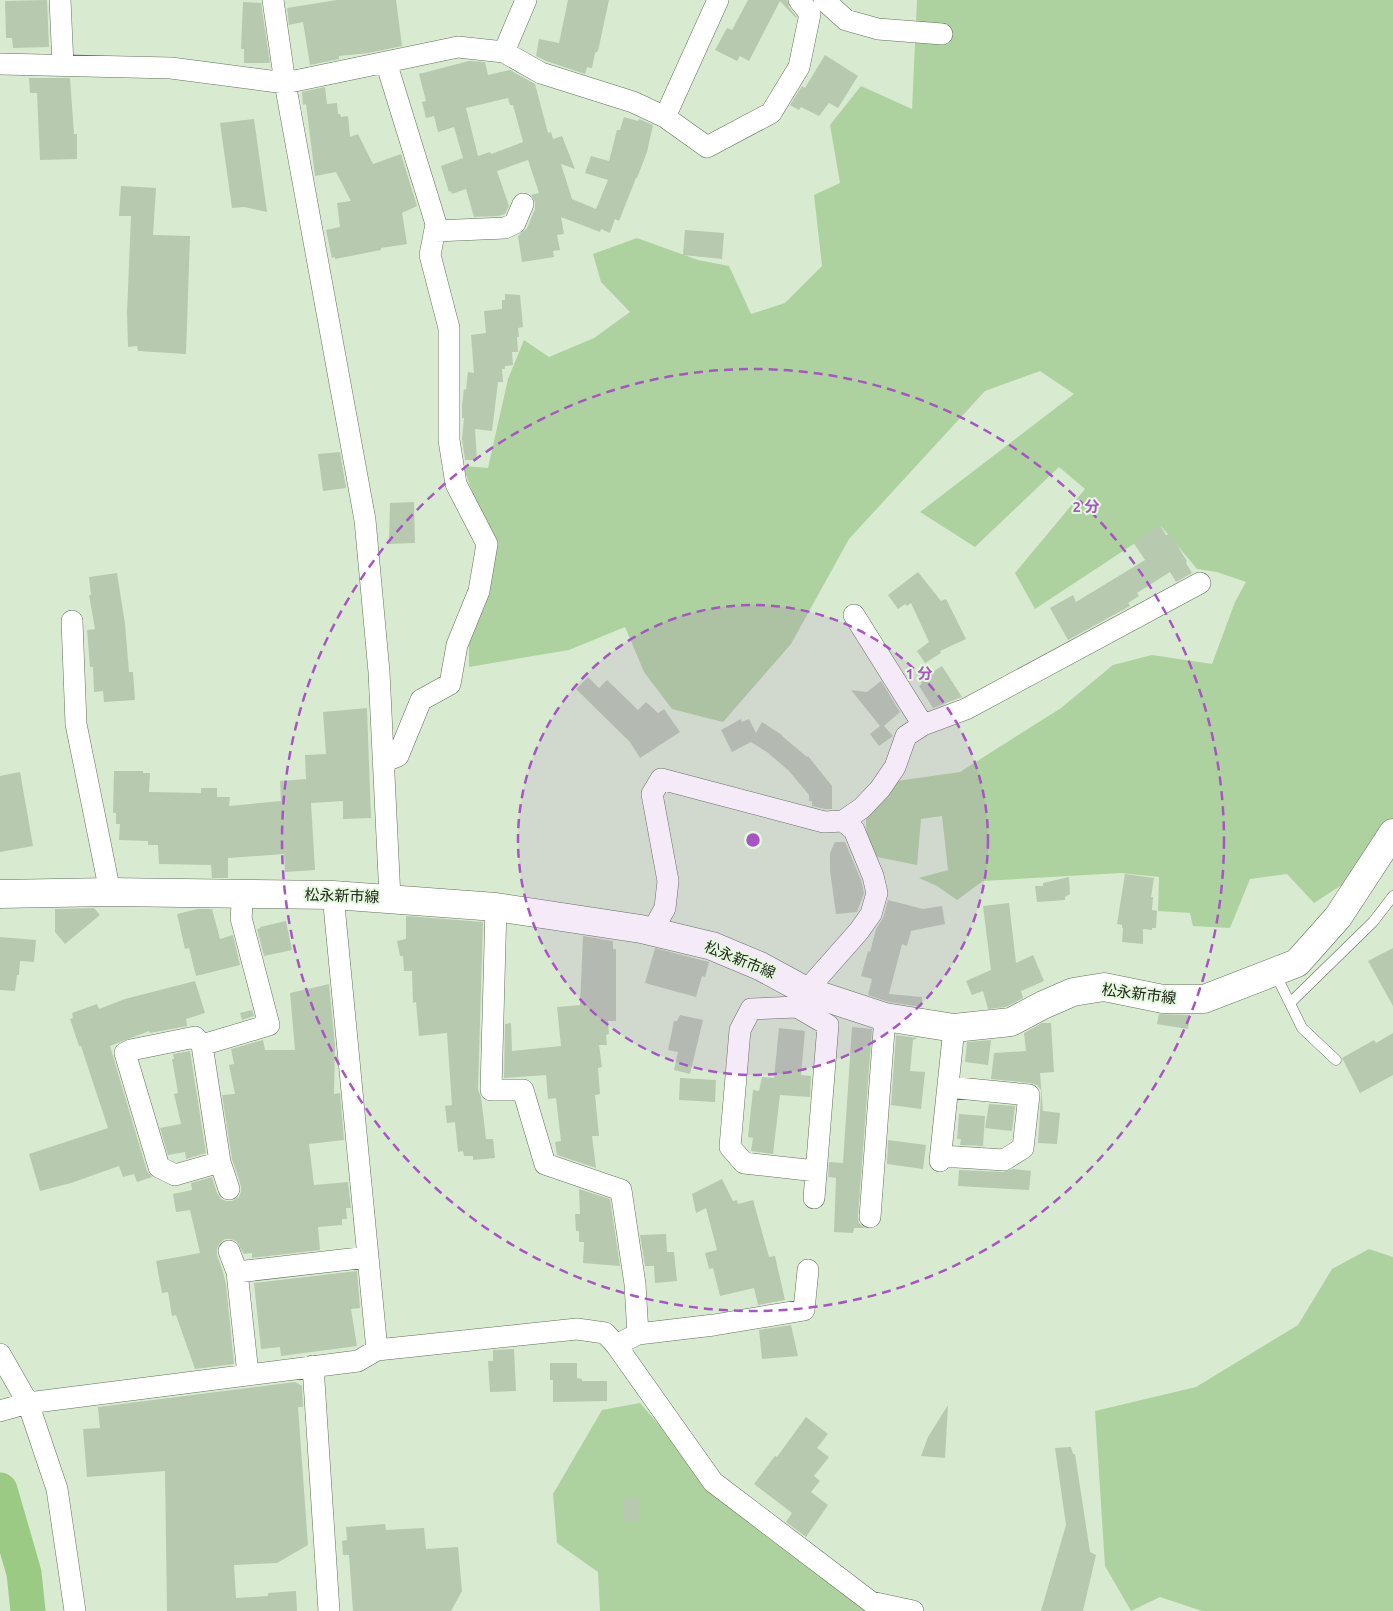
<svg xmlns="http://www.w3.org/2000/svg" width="1393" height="1611" font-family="Ubuntu,'Noto Sans JP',sans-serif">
	<rect width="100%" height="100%" fill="#d8ebd0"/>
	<path fill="#aed29f" d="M917,0H1393V819L1354,877L1314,903L1287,874L1250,879L1230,928L1193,926L1190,913L1158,911L1159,877L1121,873L983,881L957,900L937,886L919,878L948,870L942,816L921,819L917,865L867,855L866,816L890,782L960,772L1061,708L1113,665L1152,655L1212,664L1235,602L1246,582L1217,572L1197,569L1161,526L1035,609L1015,573L1085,489L1059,467L975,547L920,512L1074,394L1040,371L985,391L849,539L791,644L723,722L672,709L644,672L625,627L569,650L469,667V632L495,555L463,466L488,468L508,379L524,340L549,357L594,338L630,312L601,282L593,254L637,238L698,260L729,266L751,314L785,303L822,266L814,195L840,183L830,125L861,86L912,109Z
		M1369,1249L1393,1257V1611H1202L1160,1597L1131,1611L1105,1566L1095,1411L1196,1387L1298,1325L1332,1269Z
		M640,1403L717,1492L870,1611H600L598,1572L557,1543L553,1494L602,1410Z"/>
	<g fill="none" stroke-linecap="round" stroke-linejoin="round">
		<path stroke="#9aca84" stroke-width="35" d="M0,1490L24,1573L28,1611"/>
	</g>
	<path fill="#b7c9af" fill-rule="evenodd" d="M47,0L49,47L13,48L12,38H6L5,1Z
		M337,0H396L402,46L369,53L339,56V59L310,65L303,22L289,25L287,8Z
		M568,0H609L598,51L595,53L592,68L587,67L585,74L546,61L536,56L539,39L559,43Z
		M748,0H787L789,7L797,17L796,18L780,1L749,61L740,56L737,61L715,50L727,28L732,30Z
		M243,2L261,3L270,63H244V49H241Z
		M825,55L858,76L838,108L829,103L819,116L801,107L799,110L790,105L802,86L805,88Z
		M469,61L485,62L488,75L510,70L535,84L548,133L551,132L553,139L562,136L575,169L561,164L572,199L596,209L608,180L585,173L591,156L609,161L617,130H620L624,117L638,121L639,119L653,125L647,152L637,178H636L619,221L615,219L610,233L601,229L600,232L561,217L564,234L557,235L560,250L553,251L554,257L522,262L518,236L527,228L535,209V202L531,195L539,193L528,160L497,171L509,206L505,214L498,216L474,217L466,189L452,194L451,191L449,192L441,166L463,158L454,127L438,132L434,116L426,118L422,102L426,101L419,74ZM508,98L510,105H513L523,142L491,154L490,152L478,156L466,108Z
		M29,78H70L74,134H77V159L40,160L37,93H30Z
		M325,87L327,104L337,103L338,114H340L341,117L348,116L350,137L358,134L373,164L401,154L417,206L402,213L407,244L381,248V250L335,259V257L332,258L326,230L340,227L337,203L351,201L336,172L315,176L306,104L303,105L302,92Z
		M254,119L267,212L244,207L232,208L220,123Z
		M121,186L156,188L153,235L190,236L186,354L138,351L137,346L128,347L127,313L131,216H119Z
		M685,230L724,233L722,259L683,255Z
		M505,294L520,295L523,327L518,328L519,337H517L518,352H512L513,365L505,366V369H502L503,382H498L492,431L475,429L477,460H465L462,439L464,418H462V405L464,389L466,390L468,372L474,373L471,335L486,333L484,311L502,309V300H505Z
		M340,452L346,488L323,491L318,454Z
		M414,502L415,543L389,544L390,503Z
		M1160,525L1166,535L1170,534L1187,561L1186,563L1192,573L1176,582L1170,572L1137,593L1139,596L1128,603L1130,606L1068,640L1050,608L1073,595L1076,602L1145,560L1133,542Z
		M918,572L941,601L946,599L966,639L940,651L941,653L925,663L917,651L929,642L911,603L907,606L905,604L898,609L888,595Z
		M117,573L125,624L129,672H133L135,700L104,702L103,691L94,692L93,667H90L87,630L95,629L89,595H91L89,577Z
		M942,666L962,697L933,708L919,686L922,684L920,680Z
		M588,677L599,688L607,680L638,710L646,702L658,713L664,709L680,732L640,758L630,742L576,689Z
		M881,681L900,712L884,726L893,736L879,746L870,734L880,726L851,690L867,692Z
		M367,708L371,818L343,819V801L311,803L315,870L285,872L284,854L228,858V878H212L211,865L159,864L158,845H148V841L119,840L120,824H116V813H113L114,771H143V773H150L149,792L201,793V788H217V797H230L229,806L281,801L280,781L306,779L305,755L326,754L323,712Z
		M741,719L742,722L749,719L756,733L762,722L782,735V736L807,757L808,756L832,786V809H825L812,806V801H809V795L789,771L767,752L751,742L732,752L721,730Z
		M20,772L33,846L0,852V776Z
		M835,842H845L861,880L864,893L857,912L836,914L830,871V853Z
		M1125,874L1154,878L1151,897H1153L1152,910L1157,911L1156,928H1152V930L1143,929V944L1122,942L1123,928H1122V925L1117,924Z
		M1069,877L1070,894L1065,897V900L1037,902L1035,886H1043V883Z
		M888,900L923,909L942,906L945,924L911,931L907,946L902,944L889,994L922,997V1007L889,1002L868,995L872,979L861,976L868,951L870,952L876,929L883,918Z
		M1009,903L1016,963L1033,955L1044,981L1021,991L1023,998L1006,1007L988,1009L983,991L972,995L966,981L991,970L983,906Z
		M94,908L100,915L65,944L55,932V909Z
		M198,909H212L220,939L233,935L240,965L196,976L189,948L185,949L177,914Z
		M406,916L483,922L478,1090L481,1097L486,1139H493L495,1158L473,1160V1156H464L463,1151L458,1152L455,1122L447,1123L445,1106L452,1105L447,1033L419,1036L416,1002L413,1003L412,971H404L403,956H400L397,941L406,939Z
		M286,921L292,950L264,956L257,929L261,928L260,927Z
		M583,936L613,941V949H616V1021H608L609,1034L606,1035L607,1045H599L602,1067L598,1068L600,1094L595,1095L599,1136H592L596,1168L557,1155L555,1142L561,1141L556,1098L548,1099L546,1075L504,1078L505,1024L511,1023L512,1051L561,1046L557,1007L580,1005Z
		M0,937L36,940L34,962L20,961L19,975H17L15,991L0,990Z
		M655,948L709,962L705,977L702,976L696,997L645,983Z
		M1393,948V1006L1368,961Z
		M195,981L205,1013L186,1019L187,1026L150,1033L149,1031L110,1046L147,1171L152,1177L137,1182L134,1174L123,1177L119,1166L71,1183L40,1191L29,1154L108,1128L81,1046H79L70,1019L73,1018L72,1013L97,1004L99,1009L125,999Z
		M329,984L335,1046L334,1094L340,1093L344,1140L309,1144L314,1185L348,1182L351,1208H346L347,1219H342V1225L318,1227L320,1250L252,1258V1253L244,1254L236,1241L231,1239H225L220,1243L217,1249V1255L223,1272L226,1284L234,1364L195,1369L176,1315L172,1316L168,1292L162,1293L156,1261L200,1253L190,1210L176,1212L173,1194L192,1190L191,1183L212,1177L217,1193L221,1199L226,1201H232L239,1197L241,1192V1186L232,1159L222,1095L235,1094L229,1065L234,1064L231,1049L263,1040L265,1050H295L290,993Z
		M252,1010L254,1016L242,1020L240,1013Z
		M1159,1014L1190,1015L1188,1029L1157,1024Z
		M680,1015L703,1020L690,1074L674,1070L678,1052L668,1050L674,1021H677Z
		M1042,1023H1051L1054,1072L1040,1073L1043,1111L1060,1113L1057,1144L1038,1143L1041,1096V1090L1037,1085L1030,1083L991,1079L994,1053L1026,1051L1024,1033Z
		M852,1027L872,1029L858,1216L859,1223L865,1228H854L853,1233L834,1232L836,1178L828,1177L829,1162L843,1163Z
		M779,1028L805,1031L801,1075L811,1076L810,1097L780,1095L773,1154L751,1151L753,1138L748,1137L753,1090L759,1091L762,1077L774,1078Z
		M1393,1033V1075L1360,1093L1342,1058L1374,1040L1376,1043Z
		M896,1035L918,1038L913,1040L910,1071L925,1072L921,1109L891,1105Z
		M991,1040L988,1065L965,1062L967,1042Z
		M190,1051L206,1153L186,1159L185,1152L168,1155L160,1128L181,1124L174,1094L178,1093L172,1059H174L173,1054Z
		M680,1078L716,1080L715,1102L679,1100Z
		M989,1104L1015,1106L1012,1131L985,1128Z
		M959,1114L985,1116L983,1146L960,1145L961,1139H957Z
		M888,1140L926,1145L923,1169L887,1164Z
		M1013,1169L1031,1171L1029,1190L958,1186L959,1170L1003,1172Z
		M722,1179L733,1201L737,1200L738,1204L753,1200L769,1257L775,1256L785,1300L758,1305L754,1288L720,1296L713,1268L709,1269L705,1253L717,1250L706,1208L696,1213L692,1194Z
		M579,1189L610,1199L620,1266L583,1263L584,1242H579V1231H576L575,1214H580Z
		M666,1234L667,1252H674L677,1281L655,1283L654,1266H645L640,1235Z
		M357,1271L360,1308L351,1309L357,1346L281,1356L280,1347L261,1349L254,1283Z
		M791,1325L798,1356L762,1359L759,1330Z
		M514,1349L516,1391L490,1392L488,1361H493V1350Z
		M550,1363H577V1378L582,1379V1381H607V1401L553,1402V1380H550Z
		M295,1382L302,1386L303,1407H298L308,1545L277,1563L234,1565L236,1598L268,1596V1593L296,1591L297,1611H167L165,1471L87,1477L83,1429L100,1428L98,1407Z
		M948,1405L945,1458L921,1456L928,1437Z
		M806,1417L828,1434L817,1448L829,1457L814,1476L820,1481L811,1492L828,1505L806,1537L786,1522L792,1513L754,1484L775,1456L777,1457Z
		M1071,1447L1073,1454H1075L1090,1552L1096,1555L1083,1611H1041L1066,1525L1055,1448Z
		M624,1498H640V1522H623Z
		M385,1524L386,1530L424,1528L426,1549L458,1547L462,1591L451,1611H353L349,1555H343L342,1541L347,1540L346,1527Z"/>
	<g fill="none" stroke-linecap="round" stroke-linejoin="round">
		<defs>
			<path id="service" d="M1275,973L1302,1028L1336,1060
				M1290,1003L1373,922L1393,896"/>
			<path id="minor" d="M60,0L63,65
				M273,0L285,83L365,520L379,672L390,898
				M824,0L846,20L878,29L942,34
				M504,52L541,73L633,102L665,117L707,147L771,113L799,67L810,14L799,0
				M0,64L171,68L285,83L458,47L504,52L526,0
				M665,117L718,0
				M435,231L505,228L515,223L523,204
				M854,615L923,725
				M72,621L76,724L110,892
				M383,762L398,756L421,700L450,684L457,645L479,591L487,544L456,484L449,440V328L430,255L436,224L386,62
				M333,895L377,1350
				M496,907L491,1090H523L545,1164L621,1190L635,1284L638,1334L616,1345
				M652,932L665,908L668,881L652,794L661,779L824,822L843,821L862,808L880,789L895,767L906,736L923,725L966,709L1200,583
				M797,1007L751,1009L740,1030L730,1147L744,1163L816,1171
				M202,1045L195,1037L131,1050L125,1053L159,1167L175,1175L220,1162
				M941,1156L1004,1160L1023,1148L1029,1095L948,1087
				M940,1161L954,1028
				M229,1189L220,1162L202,1045L269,1025L241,918L243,894
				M814,1198L828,1025L797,1007L806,991L859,931L871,914L877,893L873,876L854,830L843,821
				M870,1217L885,1017
				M229,1251L237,1272L248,1374
				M237,1272L368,1257
				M638,1334L714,1325L804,1310L808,1270
				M0,1354L28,1403L57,1489L75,1611
				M313,1366L329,1611
				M0,1411L28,1403L358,1361L377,1350L577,1329L605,1333L616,1345L713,1482L871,1602L913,1611"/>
			<path id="secondary" d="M0,894L110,892L333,895L496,907L641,929L712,946L760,966L806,991L885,1017L954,1028L1011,1022L1043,1005L1073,992L1104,987L1163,999H1204L1297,963L1338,917L1393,833"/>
		</defs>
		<use href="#service" stroke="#61725a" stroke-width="11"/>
		<use href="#minor" stroke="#61725a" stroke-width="22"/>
		<use href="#secondary" stroke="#61725a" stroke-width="29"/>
		<use href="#service" stroke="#fff" stroke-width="10"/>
		<use href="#minor" stroke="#fff" stroke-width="21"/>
		<use href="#secondary" stroke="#fff" stroke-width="28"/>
	</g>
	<circle cx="753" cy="840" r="235" fill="#a755c5" fill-opacity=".12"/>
	<g fill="none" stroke="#a755c5" stroke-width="2.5" stroke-dasharray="9 6">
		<circle cx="753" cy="840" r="235"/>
		<circle cx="753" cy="840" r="471"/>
	</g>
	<g text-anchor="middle" stroke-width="4" stroke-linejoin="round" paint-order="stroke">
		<g font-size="15" fill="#1c2319" stroke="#e5f8dd">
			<text transform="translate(342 896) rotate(2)" y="5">松永新市線</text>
			<text transform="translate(740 960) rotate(22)" y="5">松永新市線</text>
			<text transform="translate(1139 994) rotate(7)" y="5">松永新市線</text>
		</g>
	</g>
	<circle cx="753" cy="840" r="8" fill="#a755c5" stroke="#e5f8dd" stroke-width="2.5"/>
	<g font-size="15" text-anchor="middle" font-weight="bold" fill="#a755c5" stroke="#e5f8dd" stroke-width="4" stroke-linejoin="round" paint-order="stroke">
		<text x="1086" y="512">2 分</text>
		<text x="919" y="679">1 分</text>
	</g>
</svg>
